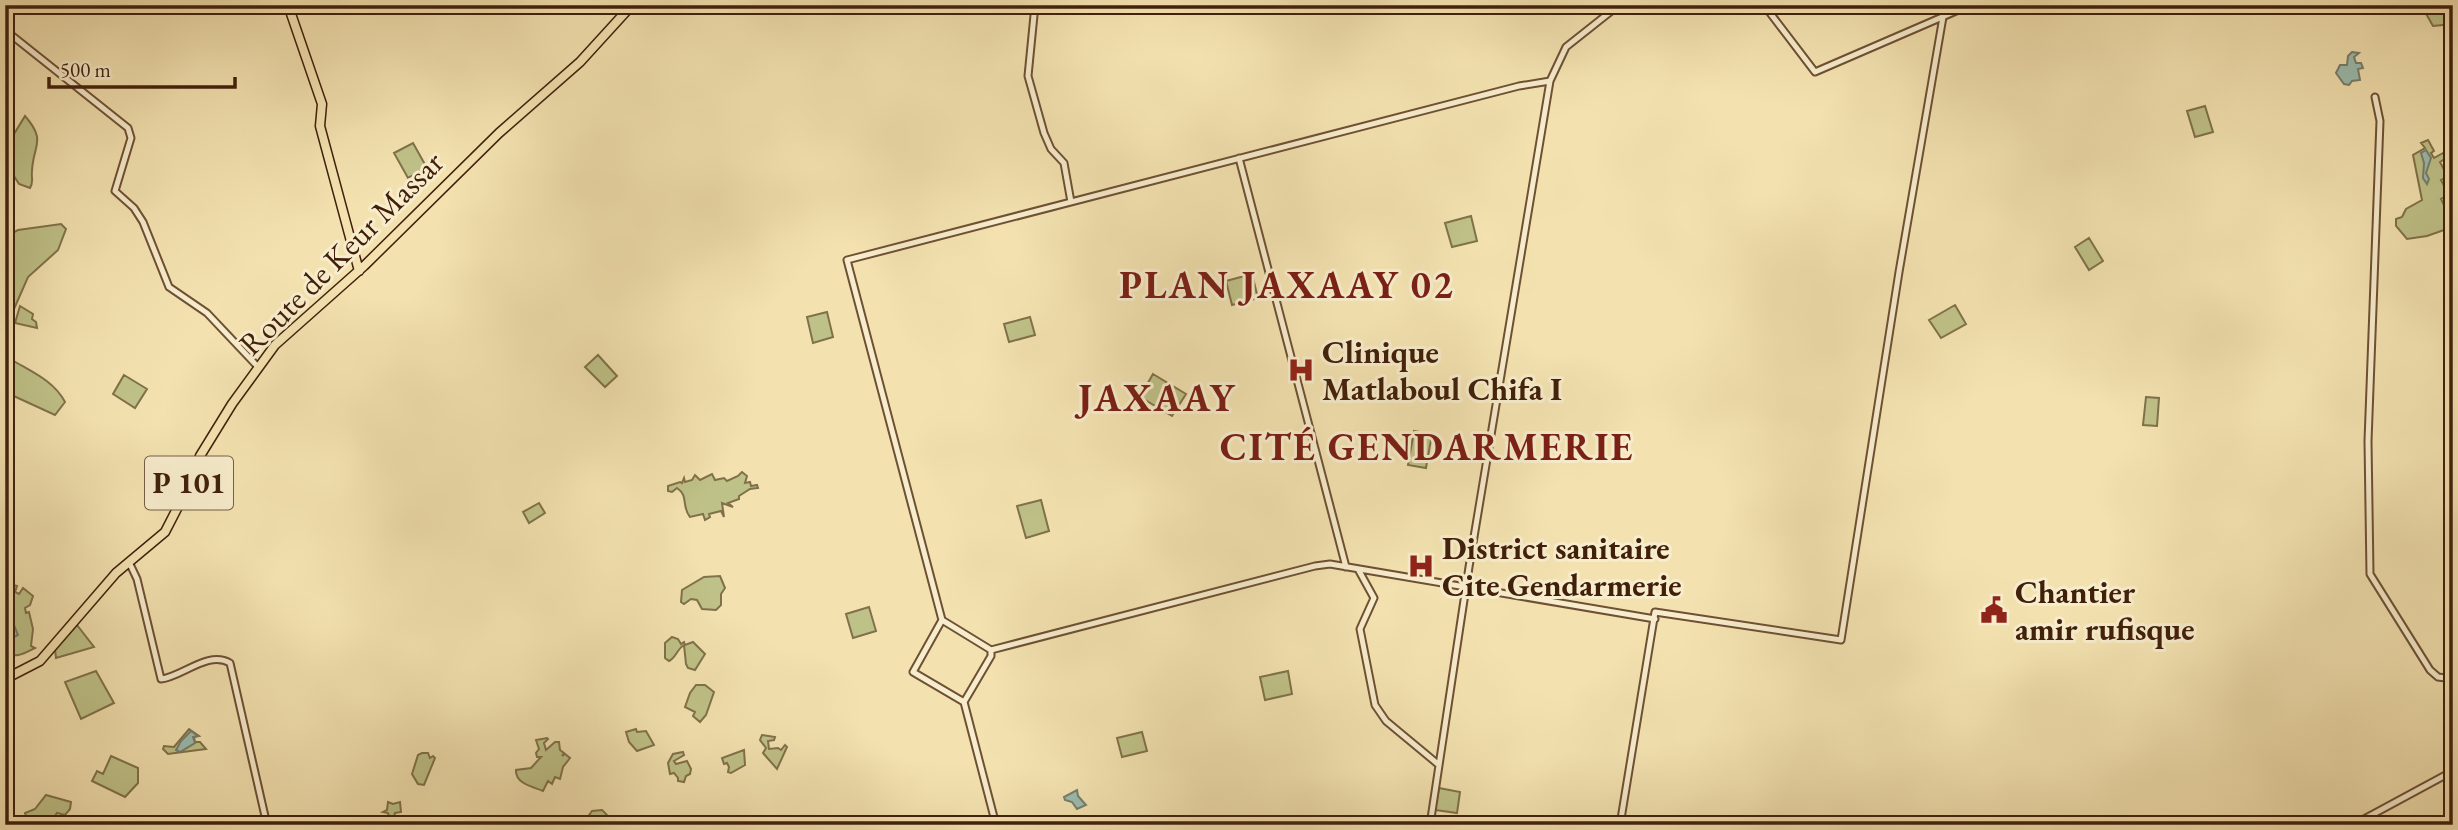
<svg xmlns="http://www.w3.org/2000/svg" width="2458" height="830" font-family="'EB Garamond',serif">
	<rect width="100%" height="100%" fill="#f3e2b0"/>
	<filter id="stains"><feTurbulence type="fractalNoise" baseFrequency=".00286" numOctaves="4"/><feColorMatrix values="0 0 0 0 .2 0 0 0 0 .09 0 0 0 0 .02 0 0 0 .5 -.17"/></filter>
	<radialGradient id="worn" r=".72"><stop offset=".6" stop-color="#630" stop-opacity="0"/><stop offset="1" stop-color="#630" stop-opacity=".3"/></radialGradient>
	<path fill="#bfc288" stroke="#80714a" stroke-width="2" d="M2421,5H2453V24L2433,26Z
		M2205,106L2213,132L2195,137L2187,111Z
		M25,116C47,141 33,145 32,171C31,179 34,181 30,188L19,184L12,173L10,153L11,139Z
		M2428,140L2434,151L2431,153L2434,158L2443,153L2446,158L2440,162L2448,177L2441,180L2449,195L2441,199L2450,217L2447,229L2427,236L2407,239L2396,226V219L2402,217L2406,209L2422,200L2413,155L2425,148L2421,143Z
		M413,143L427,168L408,178L394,153Z
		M1471,216L1477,241L1452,247L1445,223Z
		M61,224L66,229L58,250L28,277L14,309L9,308L5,301V237L18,230Z
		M2089,238L2103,261L2089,270L2075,247Z
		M1252,274L1258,298L1232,305L1226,281Z
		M1955,305L1966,324L1941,338L1929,320Z
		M20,306L33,314L32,319L36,322L37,328L15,323Z
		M827,312L833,337L813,343L807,317Z
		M1030,317L1035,335L1009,342L1004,324Z
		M598,355L617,376L605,387L585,367Z
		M12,360C32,372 54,381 65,402L55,415L5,392V366Z
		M1153,374L1186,394L1172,416L1140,397Z
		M124,375L147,389L135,408L113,394Z
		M2146,397L2159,398L2157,426L2143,425Z
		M1414,431L1432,434L1426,468L1408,465Z
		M742,472L747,476L745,483L750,482L751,486L757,485L758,488L750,489L739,496V499L728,503L733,507L722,503L724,517L721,511L709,514L710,517L705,520L703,514L690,517C681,506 689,496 677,488L672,492L668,491V486L680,482L682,483L684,478L685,482L692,480L695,475L700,480L712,474L715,480L724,478L727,481L738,476Z
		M1041,500L1049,531L1026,538L1017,506Z
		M539,503L545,513L529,523L523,512Z
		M720,576L725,588L721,594V605L716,610L702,609L697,600L691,599L684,604L681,602L682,590L704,577Z
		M5,583L17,586L15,592L19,594L23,588L33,596L30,605L25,608L26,613L29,612L33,629L31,646L35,648C25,653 14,660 5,651L6,646L10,642L5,629Z
		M869,607L876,631L853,638L846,614Z
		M77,625L94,647L56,658L55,649Z
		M672,637L678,639L681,644L684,642L685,645L693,642L705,654L695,670L688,668L686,664L684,645C677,649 676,658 669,661L665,658V643Z
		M96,671L114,703L81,719L65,682Z
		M1288,671L1292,694L1265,700L1260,677Z
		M696,685H705L714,692L706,715L700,722L693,716L695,712L685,707L690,693Z
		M189,729L199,736L194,737L195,742H200L206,749L168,754L163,749L164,746L174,747Z
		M636,729L637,732L646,731L654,745L637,751L629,742L626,732Z
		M1142,732L1147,751L1122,757L1117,738Z
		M762,735L775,737L774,740L768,741L769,749L778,748L781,750L785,745L787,747L777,769L763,753L766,748L760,740Z
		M547,738L548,739L544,743L546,750L555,742H559L560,750L564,753L562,756L565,754L570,758L563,767L560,779L555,777L552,784L548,781L543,791C534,787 515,784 516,770L531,768L541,757H537L536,753L539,749L536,740Z
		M744,750L745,765L731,773L728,772L729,767L727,763L724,764L722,758Z
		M683,752L684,755L674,761L676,764L687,761L691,769L690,774L686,776L684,782L678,781V778L674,773L670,774L668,763L673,754Z
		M422,753H428L430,758L433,756L435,758L424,785L418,784L412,774L418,755Z
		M111,756L138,768V783L125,797L92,781L97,771L103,774Z
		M1439,788L1460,792L1457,813L1435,810Z
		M46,795L71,802L70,809L65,815L57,813L50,823L38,825L34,816H26L25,813L35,809Z
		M388,802L393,804L400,802L401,812L395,813L393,820H390L388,813L383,812L387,810Z
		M602,810L609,817L608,823L590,825L587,818L592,811Z"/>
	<path fill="#9bbdaf" stroke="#777e6d" stroke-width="2" d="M2352,52L2359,53L2354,57L2356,63H2361L2363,68L2358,69L2360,80L2352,81L2349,85L2344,84L2336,73L2340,65H2347L2348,56Z
		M2426,150L2431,158L2426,173L2429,179L2427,184L2423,178L2424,163L2421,153Z
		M9,613L18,635L12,638L5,625V615Z
		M191,731L198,736L193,737L195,743L180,752L176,750L181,741Z
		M1077,790L1078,796L1086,805L1077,809L1072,802L1065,800L1064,797Z"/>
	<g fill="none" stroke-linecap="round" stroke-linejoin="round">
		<defs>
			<path id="tertiary" d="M1035,5L1028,76L1044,133L1051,149L1064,163L1071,202
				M1764,5L1815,72L1970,5
				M5,30L128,128L131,138L115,191L134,208L143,222L169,287L207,313L258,367
				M2375,97L2380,121L2368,441L2370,574L2430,670L2438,677L2453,679
				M1239,158L1346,567
				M129,562L137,579L161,679C182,677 208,650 230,663L267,825
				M1358,569L1374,598L1360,629L1375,705L1386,721L1439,765
				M942,620L991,650V656L964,702L996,825
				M991,650L1315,566L1330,564L1655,619
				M964,702L913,672L942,620L847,260L1519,86L1550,81
				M1430,825L1469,567L1550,81L1566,47L1619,5
				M1620,825L1655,612L1841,640L1899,272L1943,17
				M2353,825L2453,771"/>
			<path id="primary" d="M288,5L322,104L320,126L359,271
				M5,679L40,661L116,573L165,532L183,497L200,456L232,404L275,345L364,266L499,133L580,62L632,5"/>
		</defs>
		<use href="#tertiary" stroke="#6e5034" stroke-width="9"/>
		<use href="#primary" stroke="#41200b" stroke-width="11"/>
		<use href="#tertiary" stroke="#f7eccc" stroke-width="5"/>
		<use href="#primary" stroke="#f3e2b0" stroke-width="8"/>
	</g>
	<defs>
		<symbol id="hospital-bare" viewBox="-9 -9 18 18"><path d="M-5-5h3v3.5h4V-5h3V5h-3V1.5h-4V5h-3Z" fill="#8f2418" stroke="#f7eccc" stroke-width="2.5" paint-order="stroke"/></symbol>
		<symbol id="civic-bare" viewBox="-9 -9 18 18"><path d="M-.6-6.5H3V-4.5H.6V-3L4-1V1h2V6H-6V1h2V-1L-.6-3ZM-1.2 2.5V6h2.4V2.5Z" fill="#8f2418" stroke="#f7eccc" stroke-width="2.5" paint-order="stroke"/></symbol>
	</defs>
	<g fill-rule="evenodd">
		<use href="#hospital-bare" x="1282" y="351" width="38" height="38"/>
		<use href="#hospital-bare" x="1402" y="547" width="38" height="38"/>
		<use href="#civic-bare" x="1975" y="591" width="38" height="38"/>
	</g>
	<g text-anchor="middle" stroke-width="6" stroke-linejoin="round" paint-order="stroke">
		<rect fill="#f7eccc" stroke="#785d45" stroke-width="2" x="145" y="456.5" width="88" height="53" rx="5"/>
		<g font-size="30" font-weight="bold" fill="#41200b">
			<text x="189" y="493">P 101</text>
		</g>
		<g font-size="32" fill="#41200b" stroke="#f7eccc">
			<text transform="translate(341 253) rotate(-45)" y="11">Route de Keur Massar</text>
		</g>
		<g font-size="32" font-weight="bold" fill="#41200b" stroke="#f7eccc" text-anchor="start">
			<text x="1322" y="363">Clinique<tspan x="1322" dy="37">Matlaboul Chifa I</tspan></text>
			<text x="1442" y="559">District sanitaire<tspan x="1442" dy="37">Cite Gendarmerie</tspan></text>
			<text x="2015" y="603">Chantier<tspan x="2015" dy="37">amir rufisque</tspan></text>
		</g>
		<g font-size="38" font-weight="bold" letter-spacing="2" fill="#7a1f14" stroke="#f7eccc">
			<text x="1287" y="298">PLAN JAXAAY 02</text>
			<text x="1157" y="411">JAXAAY</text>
			<text x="1427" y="460">CITÉ GENDARMERIE</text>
		</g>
	</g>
	<rect width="2458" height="830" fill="none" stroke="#f3e2b0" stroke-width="28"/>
	<rect x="7" y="7" width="2444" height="816" fill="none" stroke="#41200b" stroke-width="3.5"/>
	<rect x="14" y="14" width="2430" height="802" fill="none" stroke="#41200b" stroke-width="2"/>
	<path d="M49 77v10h186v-10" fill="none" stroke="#41200b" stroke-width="3.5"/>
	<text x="60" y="77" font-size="21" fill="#41200b" stroke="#f7eccc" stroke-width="5" paint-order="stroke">500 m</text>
	<rect width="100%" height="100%" filter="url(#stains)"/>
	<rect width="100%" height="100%" fill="url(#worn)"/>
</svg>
